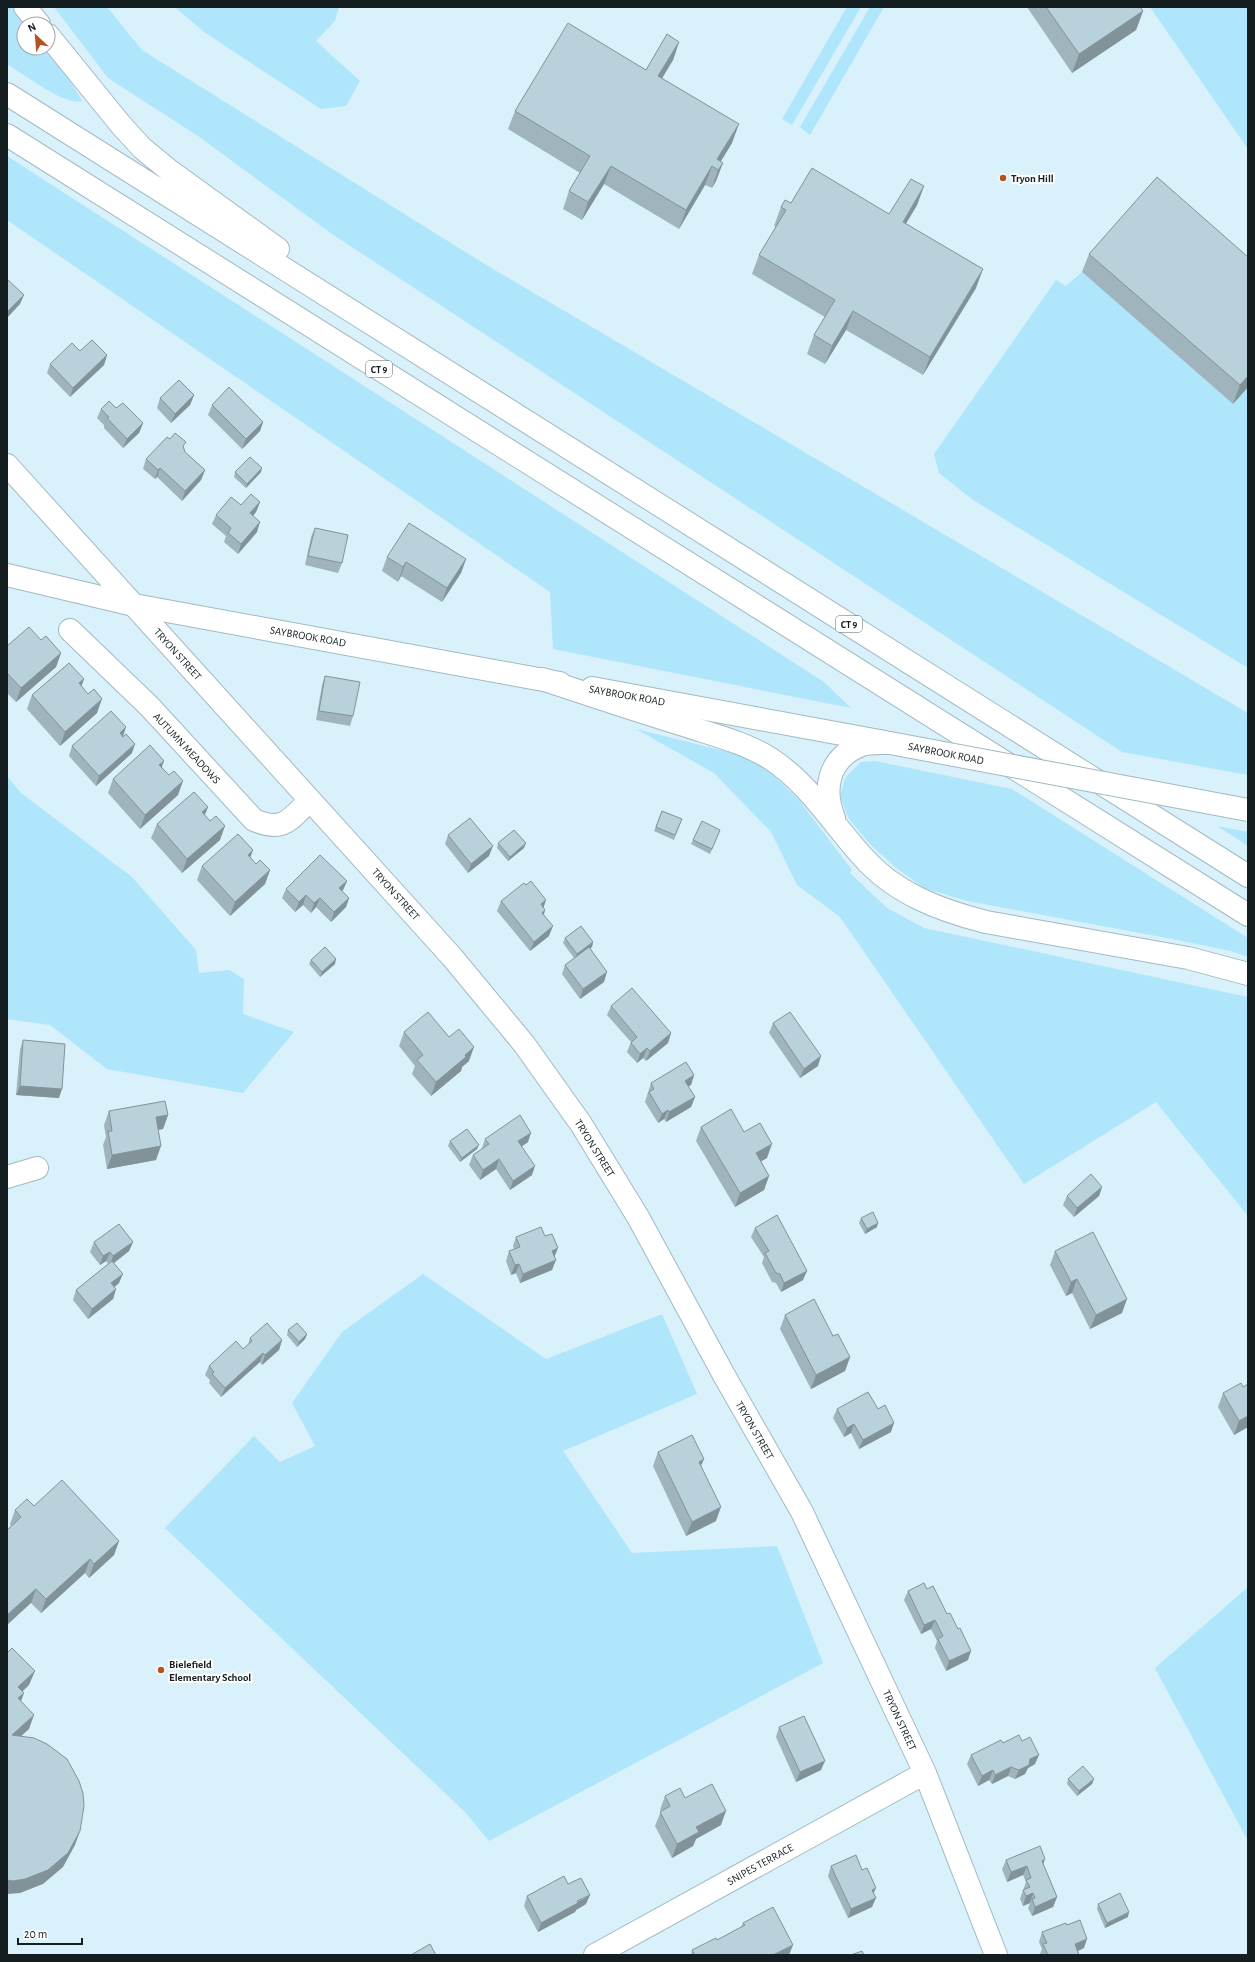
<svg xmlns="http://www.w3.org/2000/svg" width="1255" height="1962" font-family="'Alegreya Sans',sans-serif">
	<rect width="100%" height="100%" fill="#d8f1fb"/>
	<path fill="#afe6fb" d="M7,7H14L28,24H24V48H47L58,61L82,101C64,106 24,74 7,64Z
		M54,7H107L142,50L483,263L1248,713V775L1122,752L332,234L198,136L108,78Z
		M175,7H339L335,21L316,41L360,81L346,106L321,109L204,32Z
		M847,7H861L792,125L782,119Z
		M870,7H884L810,135L800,127Z
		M1150,7H1248V149Z
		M7,156L824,682L851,708L553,649L550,592L7,220Z
		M1082,272L1233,404L1248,387V668L973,500L939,473L934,454L1056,280L1066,286Z
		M636,729L741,755L771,773L798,799L852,870L850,873L887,908L924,928L1248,997V1216L1156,1102L1024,1184L840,917L797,885L771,832L714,773Z
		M875,761L1012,789L1248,938V957L1231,951L1167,938L967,901L924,888L895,867L869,843L849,819L841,799V792L845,778L861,762Z
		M7,776L21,793L132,877L196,950L199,973L229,970L244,979L243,1014L294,1032L243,1093L107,1069L50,1025L7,1019Z
		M1217,826L1248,832V846Z
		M423,1274L546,1359L662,1314L697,1394L563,1451L632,1553L777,1546L823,1663L489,1841L464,1811L165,1528L254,1436L280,1462L315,1446L292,1403L342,1332Z
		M1248,1587V1841L1155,1668Z"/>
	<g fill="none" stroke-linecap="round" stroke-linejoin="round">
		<defs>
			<path id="minor" d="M7,465L452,957L524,1044L581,1124L638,1217L725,1377L802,1512L925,1773L996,1955
				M70,630L149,706L254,820C284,833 290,819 310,800
				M7,1177L37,1168
				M595,1955L925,1773"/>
			<path id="major" d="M7,575L134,605L560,683
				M592,688L885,742"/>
			<path id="highway" d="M25,7L39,24
				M48,35L121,125L142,148L170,171L278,249
				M7,94L1248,876
				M7,135L1248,915
				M542,679C590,695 638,711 687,726C714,735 746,743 771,759C809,784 832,823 862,856C894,893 939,910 986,922L1188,958L1248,974
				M834,818C822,788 829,757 862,745C871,742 881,743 890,743"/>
		</defs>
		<use href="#minor" stroke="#a1b9c2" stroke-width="24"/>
		<use href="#major" stroke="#a1b9c2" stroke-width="24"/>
		<use href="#highway" stroke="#a1b9c2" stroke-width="24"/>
		<use href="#minor" stroke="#fff" stroke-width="22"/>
		<use href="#major" stroke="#fff" stroke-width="22"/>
		<use href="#highway" stroke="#fff" stroke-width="22"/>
		<defs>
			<path id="major-bridge" d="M890,743L1248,810"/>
		</defs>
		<use href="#major-bridge" stroke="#a1b9c2" stroke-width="24" stroke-linecap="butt"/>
		<use href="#major-bridge" stroke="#fff" stroke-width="22"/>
	</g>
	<path fill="#9fb4bc" d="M1027,7H1140L1143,11L1136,30L1072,73Z
		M679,42L673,60L662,78L732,143L721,161L716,181L712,188L705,185L679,229L604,184L582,220L563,209L569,191L580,173L508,129L515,111L646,70Z
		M924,186L917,205L906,224L976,288L923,375L846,330L825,364L807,354L814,335L825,317L752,274L759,255L776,227L774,226L781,207L791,203L889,214Z
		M1089,254L1248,387L1233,404L1082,272Z
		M80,351L107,355L104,365L70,397L47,373L50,364Z
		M194,395L190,405L171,423L157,408L160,398Z
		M212,405L263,422L260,431L242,449L208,415Z
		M101,409L143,423L139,433L123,448L104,428V425L97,418Z
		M170,439L184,448L185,452L205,470L201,480L182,501L157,477L155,479L143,469L146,459Z
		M235,472H261L246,488L234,477Z
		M260,502L256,512L253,516L257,532L238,554L224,542L226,536L212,524L216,515L241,505Z
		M315,528L342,563L338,573L305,565L311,537Z
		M387,557L466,559L461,573L442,602L401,576L398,582L382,571Z
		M41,640L61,653L56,667L16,702L7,693V646Z
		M325,676L353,716L350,726L316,720L322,685Z
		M84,679L81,686L97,713L60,746L27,709L32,695Z
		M123,736L132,753L96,786L69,756L72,746Z
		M162,767L169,775L178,795L140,829L108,793L113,779Z
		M208,807L205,815L220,840L182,873L151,838L157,824Z
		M662,811L682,819L674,840L654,831Z
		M720,830L710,854L691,844L693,840Z
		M448,835L489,856L468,873L445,844Z
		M498,843L524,848L508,861L497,848Z
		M253,850L250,857L256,864L270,870L265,884L230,916L197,880L202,866Z
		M347,881L343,890L342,891L349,898L346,907L331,922L316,907L311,913L303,905L295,912L282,898L286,889Z
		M526,885L546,900L543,907L545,910L544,915L549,936L530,951L497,911L501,901Z
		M565,938L593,942L592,947L590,948L604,982L580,999L562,974L565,965L574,958L563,943Z
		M311,960L335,964L320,977L309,964Z
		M611,1006L671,1033L668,1043L646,1061L643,1058L637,1063L627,1052L631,1042L607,1015Z
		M773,1023L818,1066L800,1078L769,1033Z
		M404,1032L469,1061L462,1067L461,1071L431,1096L412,1074L415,1066L399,1046Z
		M23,1040L59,1098L16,1095L20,1050Z
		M694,1075L691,1085L688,1086L695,1097L691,1107L666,1122L664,1119L658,1123L645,1102L651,1083Z
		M109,1111L168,1115L163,1129L158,1130L156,1160L107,1169L103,1145L106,1137L104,1125Z
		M701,1127L744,1132L767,1158L761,1161L769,1176L764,1190L735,1207L696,1141Z
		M485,1139L528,1142L522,1146L532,1175L510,1190L496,1169L480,1180L469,1165L473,1155L482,1149V1148Z
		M450,1141L477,1149L460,1162L448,1146Z
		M1102,1187L1099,1196L1074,1217L1063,1205L1067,1196Z
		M861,1218L877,1227L865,1234L859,1223Z
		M755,1228L803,1280L781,1292L776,1283L772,1282L762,1263L764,1257L751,1237Z
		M545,1236L554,1257L552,1270L520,1283L516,1273L511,1275L506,1261L509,1251L514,1249L513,1246L516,1237Z
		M94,1242H133L129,1251L114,1263L119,1283L114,1287L116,1289L113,1299L88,1319L73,1300L76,1290L108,1264L106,1261L100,1265L90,1252Z
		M1055,1251L1122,1313L1090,1329L1072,1293L1066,1296L1050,1265Z
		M785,1315L833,1336L850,1357L845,1371L811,1389L780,1329Z
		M288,1330L307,1334L305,1339L297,1347L287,1335Z
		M250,1338L282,1340L279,1350L262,1365L260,1362L221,1397L209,1383L210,1380L205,1375L209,1366L243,1349L248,1345Z
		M1248,1384V1427L1234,1435L1218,1407L1223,1393L1243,1387Z
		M837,1409L891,1432L859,1449L851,1433L844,1437L833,1418Z
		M658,1452L701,1466L716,1521L686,1536L653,1466Z
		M34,1506L119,1541L114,1555L89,1578L85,1573L41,1613L31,1603L11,1526L10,1524L15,1510Z
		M927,1589L968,1660L946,1671L935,1648L937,1641L931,1629L921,1634L904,1600L908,1591Z
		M779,1727L821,1770L796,1782L776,1737Z
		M1022,1741L1035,1764L1028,1768L1025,1774L1015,1779L1008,1776L992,1784L989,1780L978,1786L967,1764L971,1755L1003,1743Z
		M1068,1779H1094L1092,1784L1077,1796L1067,1784Z
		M665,1796L685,1798L721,1825L696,1839L693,1846L672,1858L655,1826L661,1811L660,1810Z
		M1006,1860L1043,1864L1057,1897L1053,1907L1032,1916L1028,1908L1030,1903L1023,1906L1020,1899L1026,1882L1023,1875L1007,1882L1002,1869Z
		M831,1866L862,1870L874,1894L872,1907L848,1918L828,1876Z
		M568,1884L586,1904L576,1910L575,1912L538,1932L524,1906L527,1896Z
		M1098,1904L1128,1917L1105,1928L1097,1909Z
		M743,1923L789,1955H691L692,1950L717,1940L741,1927Z
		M1042,1932L1084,1948L1078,1951L1079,1955H1041L1040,1954L1042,1949L1039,1942Z"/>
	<path fill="#829299" d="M1143,11L1136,30L1072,73L1079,54Z
		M679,42L673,60L652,95L658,76Z
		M739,124L732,143L716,169L717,159Z
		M723,163L716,181L712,188L718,170Z
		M611,166L604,184L582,220L588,202Z
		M712,166L705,185L679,229L686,210Z
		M924,186L917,205L896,240L903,222Z
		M983,269L976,288L923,375L930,357Z
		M24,295L20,304L7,318V312Z
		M853,311L846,330L825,364L832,346Z
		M107,355L104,365L70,397L73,388Z
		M1248,376V387L1233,404L1240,385Z
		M194,395L190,405L171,423L175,414Z
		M263,422L260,431L242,449L246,439Z
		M143,423L139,433L123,448L127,439Z
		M160,468L157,477L155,479L158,470Z
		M262,468L261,472L246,488L247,484Z
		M205,470L201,480L182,501L185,491Z
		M260,502L256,512L247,523L250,513Z
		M260,522L257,532L238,554L241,544Z
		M466,559L461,573L442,602L447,588Z
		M406,562L401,576L398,582L403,567Z
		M61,653L56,667L16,702L21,688Z
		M84,679L79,693V683Z
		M102,699L97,713L60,746L65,732Z
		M126,727L123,737L120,733Z
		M135,744L132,753L96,786L99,776Z
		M164,761L159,775V765Z
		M183,781L178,795L140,829L145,815Z
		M208,807L202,821V812Z
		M225,826L220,840L182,873L187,859Z
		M526,843L524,848L508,861L510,857Z
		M493,846L489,856L468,873L471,864Z
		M253,850L248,864V855Z
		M270,870L265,884L230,916L235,902Z
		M347,881L343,890L336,898L339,888Z
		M306,895L303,905L295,912L299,902Z
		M320,898L316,907L311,913L314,903Z
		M349,898L346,907L331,922L334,912Z
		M546,900L543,909L541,904Z
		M545,910L542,919V913Z
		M553,926L549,936L530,951L534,942Z
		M593,942L592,947L575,959L577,954Z
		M336,959L335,964L320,977L322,972Z
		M607,972L604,982L580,999L583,989Z
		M671,1033L668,1043L646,1061L650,1051Z
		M474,1047L469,1061L462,1067L461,1071L431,1096L436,1082Z
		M647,1048L643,1058L637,1063L640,1054Z
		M821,1056L818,1066L800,1078L804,1069Z
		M694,1075L691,1085L681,1090L685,1081Z
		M20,1086L62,1089L59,1098L16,1095Z
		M695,1097L691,1107L666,1122L669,1112Z
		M668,1110L664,1119L658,1123L662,1114Z
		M168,1115L163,1129L151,1131L156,1117Z
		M531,1133L528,1142L515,1151L518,1141Z
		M772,1144L767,1158L751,1167L756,1153Z
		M479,1145L477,1149L460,1162L462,1158Z
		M161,1146L156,1160L107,1169L112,1155Z
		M499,1159L496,1169L480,1180L483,1170Z
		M535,1166L532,1175L510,1190L513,1181Z
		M769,1176L764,1190L735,1207L740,1193Z
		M1102,1187L1099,1196L1074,1217L1077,1208Z
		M878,1223L877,1227L865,1234L867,1229Z
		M133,1242L129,1251L110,1266L113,1256Z
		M558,1248L554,1258L552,1251Z
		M110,1252L106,1261L100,1265L103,1256Z
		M556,1260L552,1270L520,1283L523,1274Z
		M519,1264L516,1273L511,1275L515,1265Z
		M807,1271L803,1280L781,1292L784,1283Z
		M123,1274L119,1283L108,1293L111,1283Z
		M1077,1279L1072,1293L1066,1296L1071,1282Z
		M116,1289L113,1299L88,1319L92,1309Z
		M1127,1299L1122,1313L1090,1329L1096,1315Z
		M307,1334L305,1339L297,1347L299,1342Z
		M282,1340L279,1350L262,1365L265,1355Z
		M263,1353L260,1362L221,1397L225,1388Z
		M850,1357L845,1371L811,1389L816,1375Z
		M1248,1416V1427L1234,1435L1239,1421Z
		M894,1423L891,1432L859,1449L863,1440Z
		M854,1424L851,1433L844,1437L847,1428Z
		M704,1459L698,1473L699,1462Z
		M721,1507L716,1521L686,1536L692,1522Z
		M119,1541L114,1555L89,1578L94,1564Z
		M90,1559L85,1573L41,1613L46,1599Z
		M36,1589L31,1603L7,1625V1615Z
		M935,1620L931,1629L921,1634L924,1625Z
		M971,1651L968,1660L946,1671L949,1661Z
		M35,1671L29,1685L13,1701L18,1687Z
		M24,1693L19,1707L18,1698Z
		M34,1715L29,1729L7,1749L12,1735Z
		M1039,1755L1035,1764L1028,1768L1025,1774L1015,1779L1019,1770L1030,1759Z
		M825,1761L821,1770L796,1782L800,1772Z
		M1011,1767L1008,1776L992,1784L995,1775Z
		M993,1770L989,1780L978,1786L982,1776Z
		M1094,1779L1092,1784L1077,1796L1079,1791Z
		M726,1811L721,1825L696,1839L693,1846L672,1858L677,1844L696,1827Z
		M80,1831L75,1845L63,1867L43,1884L20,1893L7,1894V1880Z
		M1045,1859L1042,1868V1861Z
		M1027,1866L1023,1875L1007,1882L1011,1872Z
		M876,1888L872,1897V1890Z
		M1033,1893L1030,1903L1023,1906L1026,1896Z
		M590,1895L586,1904L576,1910L575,1912L538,1932L541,1923Z
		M1057,1897L1053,1907L1032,1916L1035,1907Z
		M876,1898L872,1907L848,1918L851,1909Z
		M1129,1912L1128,1917L1105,1928L1107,1923Z
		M1087,1939L1084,1948L1071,1954L1075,1944Z
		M793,1945L789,1955H773Z"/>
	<path fill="#b9d1db" stroke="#829299" d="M1046,7H1140L1143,11L1079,54Z
		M568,23L646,70L667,34L679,42L658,76L739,124L717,159L723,163L718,170L712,166L686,210L611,166L588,202L569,191L590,156L515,111Z
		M812,168L889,214L911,179L924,186L903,222L983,269L930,357L853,311L832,346L814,335L835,300L759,255L786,210L781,207L785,200L791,203Z
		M1157,177L1248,257V376L1240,385L1089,254Z
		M7,279L24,295L7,312Z
		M92,340L107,355L73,388L50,364L72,343L80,351Z
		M179,380L194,395L175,414L160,398Z
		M229,387L263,422L246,439L212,405Z
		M109,401L116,408L123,403L143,423L127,439L107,418L109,417L101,409Z
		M175,433L186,442L183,446L185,452L205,470L185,491L160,468L158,470L146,459L167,437L170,439Z
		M250,457L262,468L247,484L235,472Z
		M251,494L260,502L250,513L260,522L241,544L228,533L231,528L216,515L231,497L241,505Z
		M409,523L466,559L447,588L406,562L403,567L387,557Z
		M315,528L348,535L342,563L308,556Z
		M29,627L41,640L46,636L61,653L21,688L7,673V646Z
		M69,663L84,679L79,683L88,694L94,689L102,699L65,732L32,695Z
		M325,676L360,682L353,716L319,711Z
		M111,711L126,727L120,733L123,737L126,734L135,744L99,776L72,746Z
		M150,745L164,761L159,765L169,775L174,771L183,781L145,815L113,779Z
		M194,792L208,807L202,812L210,821L216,816L225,826L187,859L157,824Z
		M662,811L682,819L675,835L656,827Z
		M470,818L493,846L471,864L448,835Z
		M702,821L720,830L712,849L693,840Z
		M514,830L526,843L510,857L498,843Z
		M238,834L253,850L248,855L256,864L260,860L270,870L235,902L202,866Z
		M320,855L347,881L339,888L349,898L334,912L320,898L314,903L306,895L299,902L286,889Z
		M531,881L546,900L541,904L545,910L542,913L553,926L534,942L501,901L524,883L526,885Z
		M581,926L593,942L577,954L565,938Z
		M325,947L336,959L322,972L311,960Z
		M589,947L607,972L583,989L565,965Z
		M632,988L671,1033L650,1051L647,1048L640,1054L631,1043L637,1037L611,1006Z
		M428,1012L449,1037L459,1029L474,1047L465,1055L466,1057L436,1082L417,1060L423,1055L404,1032Z
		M790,1012L821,1056L804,1069L773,1023Z
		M23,1040L65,1044L62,1089L20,1086Z
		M686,1062L694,1075L685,1081L695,1097L669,1112L668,1110L662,1114L649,1092L654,1089L651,1083Z
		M165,1101L168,1115L156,1117L161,1146L112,1155L108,1131H112L109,1111Z
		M731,1109L744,1132L760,1123L772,1144L756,1153L769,1176L740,1193L701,1127Z
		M520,1115L531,1133L518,1141L535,1166L513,1181L499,1159L483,1170L473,1155L489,1144L485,1139Z
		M467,1129L479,1145L462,1158L450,1141Z
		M1091,1174L1102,1187L1077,1208L1067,1196Z
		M873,1212L878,1223L867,1229L861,1218Z
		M777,1215L807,1271L784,1283L780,1274L776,1273L765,1253L769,1251L755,1228Z
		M119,1224L133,1242L113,1256L110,1252L103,1256L94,1242Z
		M541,1227L545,1236L552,1234L558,1248L552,1251L556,1260L523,1274L519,1264L515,1265L509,1251L520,1247L516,1237Z
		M1093,1232L1127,1299L1096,1315L1077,1279L1071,1282L1055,1251Z
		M112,1261L123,1274L111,1283L116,1289L92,1309L76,1290Z
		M814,1299L833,1336L838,1334L850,1357L816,1375L785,1315Z
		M267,1323L282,1340L265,1355L263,1353L225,1388L212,1374L214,1372L209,1366L236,1341L243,1349L252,1341L250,1338Z
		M297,1323L307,1334L299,1342L288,1330Z
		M1241,1383L1243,1387L1248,1384V1416L1239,1421L1223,1393Z
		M868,1392L878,1409L885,1405L894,1423L863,1440L854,1424L847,1428L837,1409Z
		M692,1435L704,1459L699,1462L721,1507L692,1522L658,1452Z
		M62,1480L119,1541L94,1564L90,1559L46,1599L36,1589L7,1615V1530L21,1517L15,1510L27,1499L34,1506Z
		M924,1583L927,1589L933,1586L947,1614L950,1613L958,1629L960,1628L971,1651L949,1661L938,1639L943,1636L935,1620L924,1625L908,1591Z
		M12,1648L35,1671L18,1687L24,1693L18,1698L34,1715L12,1735L34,1738L47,1744L67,1759L79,1781L83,1793L84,1806L80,1831L68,1853L48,1870L25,1879L13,1881L7,1880V1653Z
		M804,1716L825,1761L800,1772L779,1727Z
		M1019,1735L1022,1741L1030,1737L1039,1755L1030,1759L1029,1765L1019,1770L1011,1767L995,1775L993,1770L982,1776L971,1755L1001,1740L1003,1743Z
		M1083,1766L1094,1779L1079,1791L1068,1779Z
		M712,1784L726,1811L696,1827L699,1832L677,1844L660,1812L670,1806L665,1796L680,1788L685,1798Z
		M1040,1846L1045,1859L1042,1861L1057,1897L1035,1907L1032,1899L1035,1898L1033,1893L1026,1896L1023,1890L1030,1887L1026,1880L1031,1878L1027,1866L1011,1872L1006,1860Z
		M856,1855L862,1870L867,1868L876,1888L872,1890L876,1898L851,1909L831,1866Z
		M564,1876L568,1884L581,1878L590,1895L577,1901L578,1903L541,1923L527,1896Z
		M1120,1893L1129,1912L1107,1923L1098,1904Z
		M773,1907L793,1945L773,1955H695L692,1950L716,1938L717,1940L745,1925L743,1923Z
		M1080,1920L1087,1939L1075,1944L1079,1955H1048L1043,1944L1047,1943L1042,1932L1066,1923L1067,1925Z
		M430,1944L436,1955H411Z
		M862,1951L864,1955H851Z"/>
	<g fill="#b65122" stroke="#fff" stroke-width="1.5">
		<circle cx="1003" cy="178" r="4"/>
		<circle cx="161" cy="1670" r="4"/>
	</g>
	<g text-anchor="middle" stroke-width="4" stroke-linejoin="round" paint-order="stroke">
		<g fill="#fff" stroke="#5a6264" stroke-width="1">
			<rect x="366" y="361" width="26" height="16" rx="3"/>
			<rect x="836" y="616" width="26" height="16" rx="3"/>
		</g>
		<g font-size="10" font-weight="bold" fill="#141e21">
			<text x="379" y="373">CT 9</text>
			<text x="849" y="628">CT 9</text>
		</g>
		<g font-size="11" font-weight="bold" fill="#141e21" stroke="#fff" text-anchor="start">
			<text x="1011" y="182">Tryon Hill</text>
			<text x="169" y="1668">Bielefield<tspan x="169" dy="13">Elementary School</tspan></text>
		</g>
		<g font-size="11" fill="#141e21" stroke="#fff">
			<text transform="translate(308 636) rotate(10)" y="4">SAYBROOK ROAD</text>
			<text transform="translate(178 654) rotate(48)" y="4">TRYON STREET</text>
			<text transform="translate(627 695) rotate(10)" y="4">SAYBROOK ROAD</text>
			<text transform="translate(187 748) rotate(47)" y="4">AUTUMN MEADOWS</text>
			<text transform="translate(946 753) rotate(11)" y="4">SAYBROOK ROAD</text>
			<text transform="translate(396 894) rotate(48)" y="4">TRYON STREET</text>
			<text transform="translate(595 1148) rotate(58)" y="4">TRYON STREET</text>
			<text transform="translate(755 1430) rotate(60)" y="4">TRYON STREET</text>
			<text transform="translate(900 1720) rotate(65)" y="4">TRYON STREET</text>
			<text transform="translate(760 1864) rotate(-29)" y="4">SNIPES TERRACE</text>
		</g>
	</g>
	<rect width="1255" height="1962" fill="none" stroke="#141e21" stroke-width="16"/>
	<g transform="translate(36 36) rotate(334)"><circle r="19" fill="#ffffff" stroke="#a1a5a6"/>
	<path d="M0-3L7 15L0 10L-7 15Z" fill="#b65122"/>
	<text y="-6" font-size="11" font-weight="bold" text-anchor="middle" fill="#141e21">N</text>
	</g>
	<path d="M18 1938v6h64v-6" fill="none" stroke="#141e21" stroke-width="2"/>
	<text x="24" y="1938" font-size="12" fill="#141e21" stroke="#ffffff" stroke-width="3" paint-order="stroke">20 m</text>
</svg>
